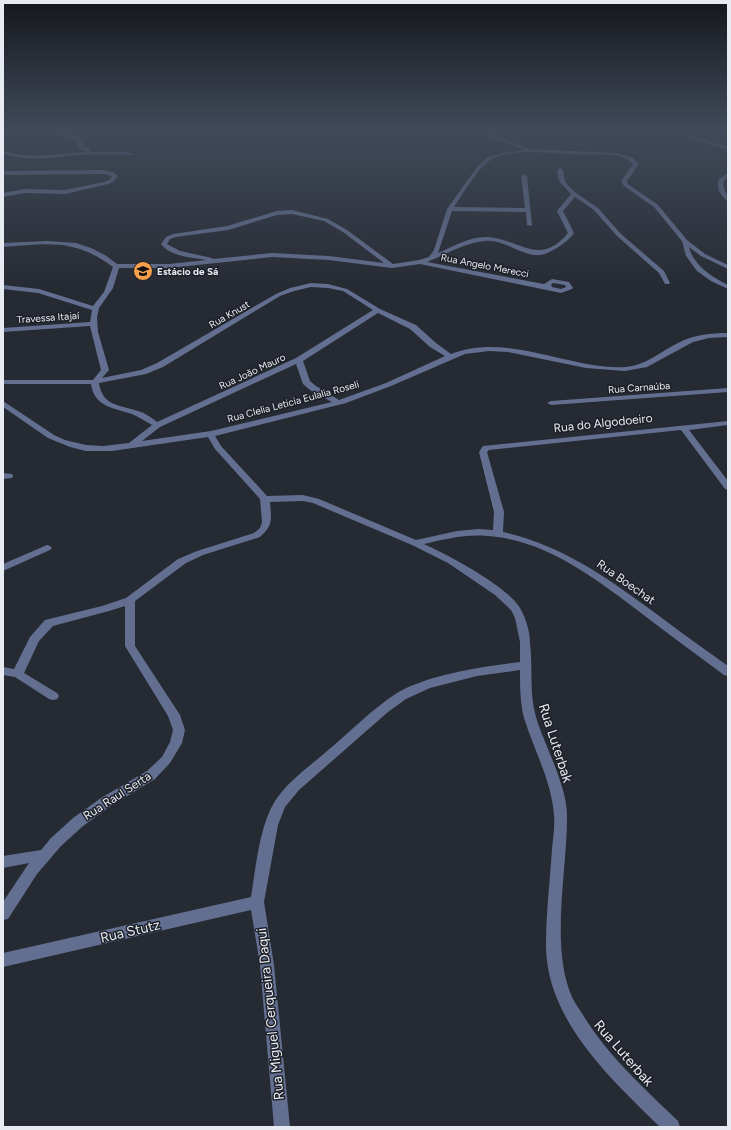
<svg xmlns="http://www.w3.org/2000/svg" width="731" height="1130" font-family="Figtree,sans-serif">
	<rect width="100%" height="100%" fill="#262a32"/>
	<g fill="none" stroke-linecap="round" stroke-linejoin="round">
		<path fill="#636f90" fill-rule="evenodd" d="M36,131C52,131 72,131 84,141L82,146L88,148L91,152H127L134,154L132,155C115,154 97,154 79,155C53,157 29,162 3,154V151C32,159 56,154 86,152L77,147L79,142C57,130 27,133 3,135V133Z
			M487,131H491L493,135L529,149L615,153L632,157L639,164L627,181L628,184L658,205L687,240L705,254L728,265V269L726,268L701,256L689,247C693,265 712,277 728,285V289L711,281L697,271L686,256L682,241L654,207L624,186L621,181L633,164C628,159 622,156 614,155C600,154 585,155 571,154C549,153 513,148 492,159C478,167 463,194 454,207L525,208L521,176L524,174L527,176L532,226L527,225L526,212L452,211L438,253C454,246 471,236 488,237C521,240 540,267 568,233L557,211L571,194L559,181L557,170L560,168L563,170L565,181L567,184L576,193L598,208L621,234L664,271L670,283L669,284H665L659,273L617,236L594,210L575,197L563,211L574,233C570,239 562,245 555,249C551,251 546,254 541,255C522,257 505,239 485,241C464,243 447,254 427,262L544,284L552,279L569,282L573,288L572,289L561,293L420,264L392,268L329,260L272,257L169,268H119L113,288L99,308L97,317L98,332L109,370L102,378L141,370L157,363L276,294L290,288L311,283L328,284L347,289L380,309L416,325L436,343L451,354C510,332 567,370 626,367C646,365 660,352 678,343C693,335 711,333 728,333V337L709,338L693,342L647,367L625,371L586,368L508,352L489,351L465,354L391,386L346,403L215,436L221,446L267,496L303,495L319,499L416,540L457,531L478,529L493,530L494,512L479,452L483,446L728,421V425L689,430L728,481V490L725,489L681,430L489,450L487,452L504,512L503,532C558,544 602,574 647,607C674,627 701,647 728,666V676L724,675C696,654 668,634 641,613C596,579 546,540 488,536C466,534 445,539 424,544C448,555 506,585 520,608C526,618 530,632 530,643C533,668 529,693 536,717C545,747 568,787 567,818C567,872 550,947 572,997C575,1003 579,1009 583,1015C608,1056 644,1088 678,1121L680,1127H660C611,1079 546,1020 546,945C546,913 550,881 552,849C553,838 555,826 554,816C552,782 534,750 524,718C520,702 520,686 520,670L477,676L430,688L406,699L388,712L299,790L285,807L278,825L264,902L274,965L290,1127H274L260,965L251,910L3,967V953L251,897C256,867 259,827 275,801C288,781 310,766 327,751C350,732 372,709 397,693C430,674 482,667 520,662V642L515,618L511,610L495,595L448,563L412,545L313,503L303,501L270,502C271,518 274,525 260,537L203,555L186,563L135,601V646L180,715L185,730L182,743L170,763L155,779L111,806L83,826L61,846L37,874L8,919L3,920V902L29,863L3,868V856L41,850L51,838L73,818L101,798L147,771L162,757L170,742L173,730L168,716L125,646V606L109,611L53,626L39,641L24,673L57,693L59,696L57,699L53,700L49,699L15,677L3,675V667L14,669L30,637L45,620L102,606L126,598L178,559L197,551L254,533L260,528L262,522L260,499L215,449L208,437L112,451H86L70,447L48,438L3,407V401L54,435L65,440L86,445L103,446L129,443L152,425C145,421 139,417 132,414C114,408 94,407 91,384H3V380H93L101,370L90,326L3,332V328L90,322L92,310L38,293L3,289V285L39,289L93,306L104,292L113,267C74,238 48,244 3,247V243L48,241L76,243L91,248L105,255L117,264H169L206,260C191,257 171,257 161,244L166,237L173,234L227,226L277,211L292,210L328,219L347,230L393,264L419,260L429,257L434,250L447,209L477,167L488,157L508,152L525,150L489,137L487,134ZM292,214L324,221L343,232L384,263L329,256L272,253L213,259L212,258L180,251L167,244L170,239L176,237L228,230L277,215ZM553,283L565,285L566,287L561,289L552,287L551,285ZM311,287L328,288L343,291L373,310L296,358L157,422C151,417 145,413 138,411C120,405 102,406 99,383L146,374L163,367L280,296L294,291ZM378,313L410,329L430,347L445,356L386,383L339,400L316,386L310,381L303,361ZM296,364L303,384L310,390L332,402L211,431L142,441L160,427Z
			M688,135L728,147V150L688,137Z
			M103,170L113,172L118,176L113,182L108,184L65,194L24,193L3,197V193L24,189L65,190L104,182L109,180L112,176L103,174L3,175V171Z
			M728,173V177L724,181C722,189 728,193 728,201C720,196 716,188 719,179Z
			M728,388V392L551,405L547,403L551,401Z
			M3,473L12,474L13,476L12,478L3,479Z
			M47,545L50,546L52,548L50,550L3,571V564Z"/>
	</g>
	<linearGradient id="sky" x2="0" y2="1"><stop stop-color="#15171c"/><stop offset="0.45" stop-color="#414a5a"/><stop offset="1" stop-color="#414a5a" stop-opacity="0"/></linearGradient>
	<rect width="731" height="289" fill="url(#sky)"/>
	<defs>
		<symbol id="university-disc" viewBox="-11 -11 22 22"><circle r="9.5" fill="#f9a04d" stroke="#1d2028"/><path d="M0-5L7-2L0 1L-7-2ZM-4 1L0 2.5L4 1V4Q0 6-4 4Z" fill="#111"/></symbol>
	</defs>
	<g fill-rule="evenodd">
		<use href="#university-disc" x="132" y="260" width="22" height="22"/>
	</g>
	<g text-anchor="middle" stroke-width="3" stroke-linejoin="round" paint-order="stroke">
		<g font-size="10" fill="#e8ebf1" stroke="#1d2028">
			<text transform="translate(485 265) rotate(11)" y="4">Rua Angelo Merecci</text>
			<text transform="translate(229 314) rotate(-30)" y="4">Rua Knust</text>
			<text transform="translate(48 317) rotate(-4)" y="4">Travessa Itajaí</text>
			<text transform="translate(252 371) rotate(-25)" y="4">Rua João Mauro</text>
			<text transform="translate(639 387) rotate(-4)" y="4">Rua Carnaúba</text>
			<text transform="translate(293 401) rotate(-15)" y="4">Rua Clelia Leticia Eulalia Roseli</text>
		</g>
		<g font-size="10" font-weight="bold" fill="#e8ebf1" stroke="#1d2028" text-anchor="start">
			<text x="157" y="275">Estácio de Sá</text>
		</g>
		<g font-size="12" fill="#e8ebf1" stroke="#1d2028">
			<text transform="translate(603 423) rotate(-6)" y="4">Rua do Algodoeiro</text>
			<text transform="translate(626 582) rotate(35)" y="4">Rua Boechat</text>
			<text transform="translate(117 796) rotate(-33)" y="4">Rua Raul Serta</text>
		</g>
		<g font-size="14" fill="#e8ebf1" stroke="#1d2028">
			<text transform="translate(556 743) rotate(72)" y="5">Rua Luterbak</text>
			<text transform="translate(130 931) rotate(-13)" y="5">Rua Stutz</text>
			<text transform="translate(270 1014) rotate(-96)" y="5">Rua Miguel Cerqueira Daqui</text>
			<text transform="translate(624 1053) rotate(49)" y="5">Rua Luterbak</text>
		</g>
	</g>
	<rect width="731" height="1130" fill="none" stroke="#e8ebf1" stroke-width="8"/>
</svg>
